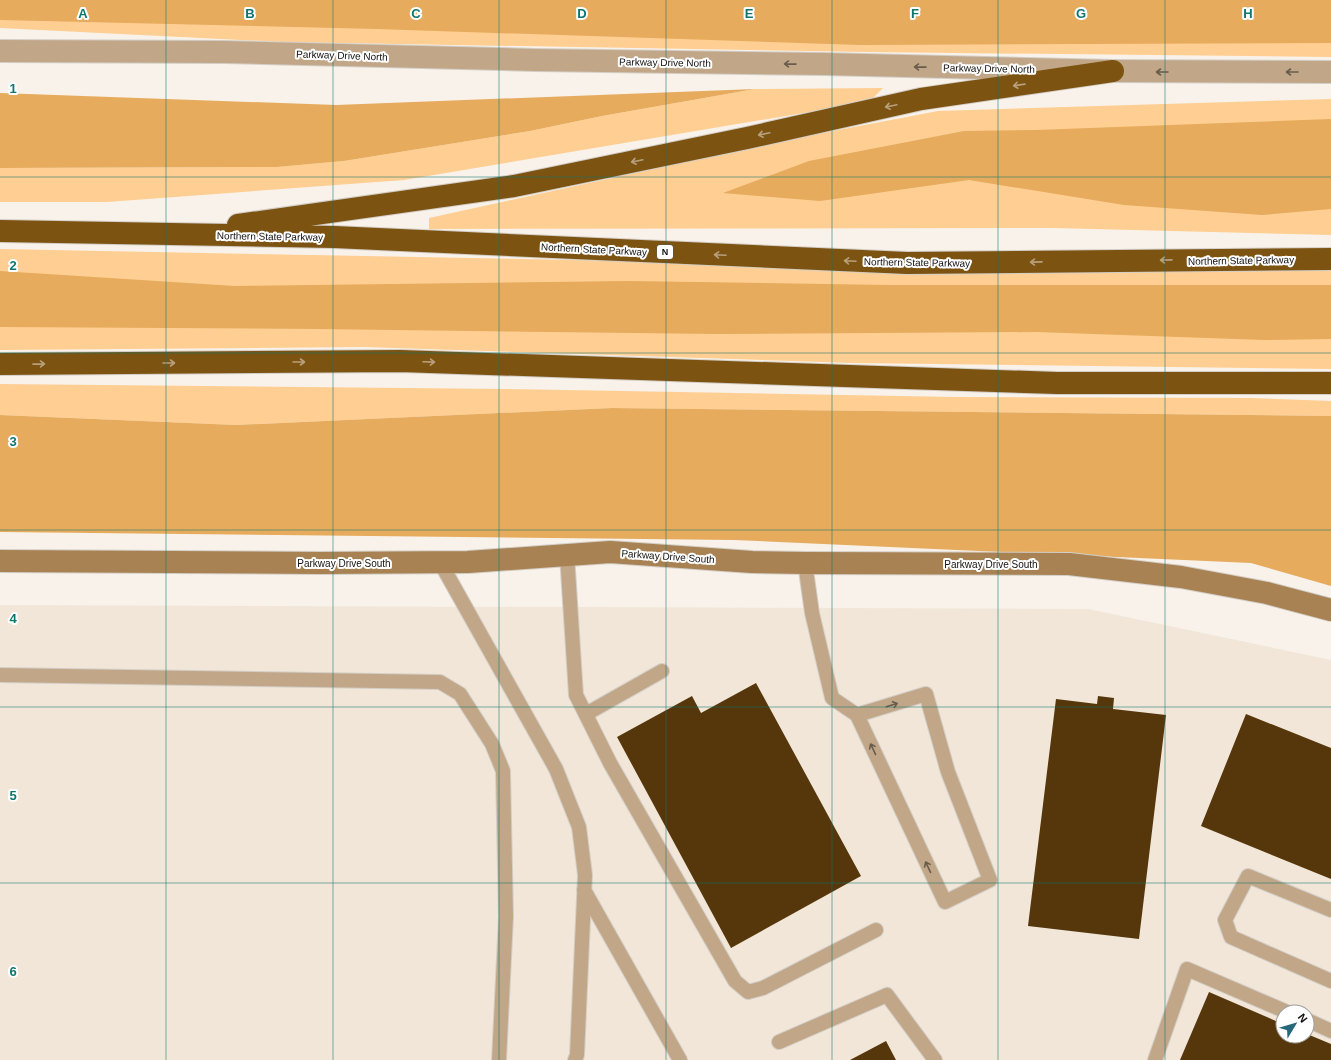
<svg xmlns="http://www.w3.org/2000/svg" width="1331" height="1060" font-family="Arial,sans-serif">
	<rect width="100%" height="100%" fill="#f8f2ea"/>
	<path fill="#f1e6d8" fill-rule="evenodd" d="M0,605L1088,609L1331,660V1060H0ZM1283,1012H1307V1036H1283Z"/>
	<path fill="#ffce92" d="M0,0H1331V57L867,52L283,42L0,28Z
		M883,88L869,102L404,180L107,202H0V168L277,167L344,161L530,131L602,116L755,89Z
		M1331,99V235L1053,228L429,229V218L786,140L938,111Z
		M0,249L1086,270H1331V369L852,363L364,347L0,350Z
		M0,384L506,389L956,397L1250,398L1331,401V416L612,408L236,425L0,415Z"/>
	<path fill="#e6ab5d" d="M0,0H1331V43L860,45L377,29L0,20Z
		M755,89L602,116L530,131L344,161L277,167L0,168V93L336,105Z
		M1331,119V209L1262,215L1124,205L969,180L820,201L723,193L809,161L964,131L1036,130Z
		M0,271L235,286L628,281L889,285H1331V339L1264,340L1037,332L718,334L318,329L0,327Z
		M612,408L1331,416V586L1251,563L734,540L0,532V415L236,425Z"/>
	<path fill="#55370b" d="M756,683L861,876L731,948L617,737L692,696L701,713Z
		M1098,696L1114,698L1113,709L1166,715L1139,939L1028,926L1056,699L1097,704Z
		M1246,714L1331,748V879L1201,826Z
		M1209,992L1283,1024V1036H1307V1034L1331,1044V1060H1180Z
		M886,1041L896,1060H850Z"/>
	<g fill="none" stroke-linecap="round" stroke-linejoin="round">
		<defs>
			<path id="lane" d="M567,555L576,695L610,763L735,981L748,992L763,988L876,930
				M440,562L556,769L579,827L585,875L577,1055L575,1060
				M805,563L812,613L832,698L857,715L945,902L990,880L948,772L926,694L857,715
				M0,675L440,682L460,694L492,744L503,771L506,917L499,1060
				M586,714L662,671
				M584,890L680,1060
				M1331,910L1248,876L1225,920L1231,937L1331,981
				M1307,1020L1331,1031
				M779,1042L887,995L935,1060
				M1155,1060L1187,969L1287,1012"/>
			<path id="street" d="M0,51L225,52L535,60L824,64L1113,71L1331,72"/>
			<path id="secondary" d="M0,561L320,563L468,562L610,552L752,562L805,563L1069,564L1181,577L1267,593L1331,610"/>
			<path id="highway" d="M238,225L514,186L747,138L921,99L1113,71
				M0,231L334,237L907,263L1331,259
				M0,364L400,361L1057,383H1331"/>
		</defs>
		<use href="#lane" stroke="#d3cec7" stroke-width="16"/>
		<use href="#street" stroke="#d3cec7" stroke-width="24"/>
		<use href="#secondary" stroke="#d3cec7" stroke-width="24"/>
		<use href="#highway" stroke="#d3cec7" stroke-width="24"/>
		<use href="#lane" stroke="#c1a788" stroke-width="14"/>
		<use href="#street" stroke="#c1a788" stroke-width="22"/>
		<use href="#secondary" stroke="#a88252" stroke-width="22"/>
		<use href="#highway" stroke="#7d5312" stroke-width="22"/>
	</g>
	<defs><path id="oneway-shaft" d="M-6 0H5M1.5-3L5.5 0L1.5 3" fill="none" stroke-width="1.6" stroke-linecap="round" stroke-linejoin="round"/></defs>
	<g stroke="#6a5c4c">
		<use href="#oneway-shaft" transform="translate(790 64) rotate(-179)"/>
		<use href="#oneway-shaft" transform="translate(920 67) rotate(-179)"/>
		<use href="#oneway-shaft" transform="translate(1162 72) rotate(-180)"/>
		<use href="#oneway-shaft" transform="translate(1292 72) rotate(-180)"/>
		<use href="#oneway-shaft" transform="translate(892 705) rotate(-17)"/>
		<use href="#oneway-shaft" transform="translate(873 749) rotate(-115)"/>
		<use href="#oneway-shaft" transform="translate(928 867) rotate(-115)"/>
	</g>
	<g stroke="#b8a07d">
		<use href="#oneway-shaft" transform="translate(1019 85) rotate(172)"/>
		<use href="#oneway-shaft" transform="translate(891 106) rotate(168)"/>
		<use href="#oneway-shaft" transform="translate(764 134) rotate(168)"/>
		<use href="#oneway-shaft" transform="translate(637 161) rotate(168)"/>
		<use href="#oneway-shaft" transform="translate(720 255) rotate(-177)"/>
		<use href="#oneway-shaft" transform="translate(1166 260) rotate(179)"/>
		<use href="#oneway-shaft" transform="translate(850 261) rotate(-177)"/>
		<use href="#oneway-shaft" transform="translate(1036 262) rotate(179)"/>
		<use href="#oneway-shaft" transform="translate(299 362)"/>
		<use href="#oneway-shaft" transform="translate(429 362) rotate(2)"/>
		<use href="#oneway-shaft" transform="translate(169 363)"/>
		<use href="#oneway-shaft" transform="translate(39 364) rotate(-1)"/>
	</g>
	<path fill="none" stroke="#0f766e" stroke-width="1" stroke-opacity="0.55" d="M166,0V1060M333,0V1060M499,0V1060M666,0V1060M832,0V1060M998,0V1060M1165,0V1060M0,177H1331M0,353H1331M0,530H1331M0,707H1331M0,883H1331"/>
	<g text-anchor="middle" stroke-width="4" stroke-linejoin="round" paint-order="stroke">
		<rect fill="#fff" stroke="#5a5857" stroke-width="1" x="657" y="245" width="16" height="14" rx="3"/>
		<g font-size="9" font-weight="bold" fill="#13110f">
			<text x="665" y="255">N</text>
		</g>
		<g font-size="10" fill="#13110f" stroke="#fff">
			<text transform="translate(342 55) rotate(2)" y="4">Parkway Drive North</text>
			<text transform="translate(665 62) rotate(1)" y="4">Parkway Drive North</text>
			<text transform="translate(989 68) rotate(1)" y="4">Parkway Drive North</text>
			<text transform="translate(270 236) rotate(1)" y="4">Northern State Parkway</text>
			<text transform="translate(594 249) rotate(3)" y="4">Northern State Parkway</text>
			<text transform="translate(1241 260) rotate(-1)" y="4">Northern State Parkway</text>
			<text transform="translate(917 262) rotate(1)" y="4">Northern State Parkway</text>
			<text transform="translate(668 556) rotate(4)" y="4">Parkway Drive South</text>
			<text x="344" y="567">Parkway Drive South</text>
			<text x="991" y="568">Parkway Drive South</text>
		</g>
	</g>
	<g font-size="13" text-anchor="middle" font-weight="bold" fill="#0f766e" stroke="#fff" stroke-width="4" stroke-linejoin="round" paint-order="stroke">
		<text x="83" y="18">A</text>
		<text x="250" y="18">B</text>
		<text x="416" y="18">C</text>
		<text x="582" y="18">D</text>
		<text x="749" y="18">E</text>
		<text x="915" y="18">F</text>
		<text x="1081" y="18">G</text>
		<text x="1248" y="18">H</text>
		<text x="13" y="93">1</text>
		<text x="13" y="270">2</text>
		<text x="13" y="446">3</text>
		<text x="13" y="623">4</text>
		<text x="13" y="800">5</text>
		<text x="13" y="976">6</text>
	</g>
	<g transform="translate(1295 1024) rotate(52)"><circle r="19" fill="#ffffff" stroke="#a1a09f"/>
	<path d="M0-3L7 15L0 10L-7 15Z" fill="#26677b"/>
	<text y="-6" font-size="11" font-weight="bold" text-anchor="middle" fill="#13110f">N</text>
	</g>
</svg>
